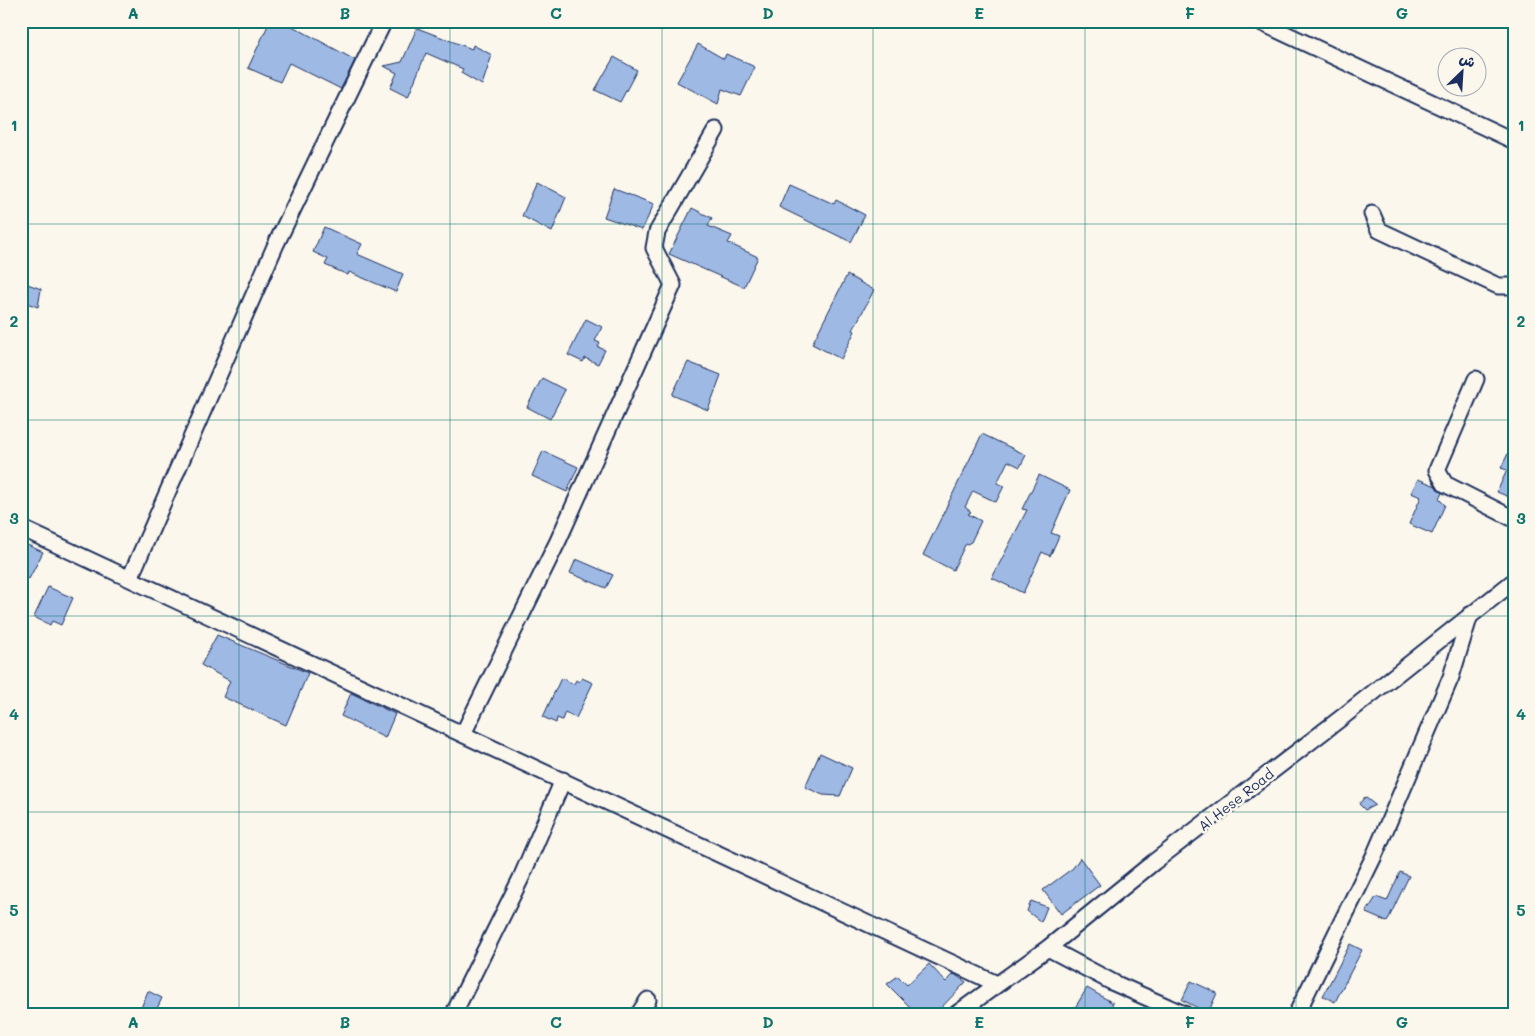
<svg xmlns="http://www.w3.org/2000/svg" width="1535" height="1036" font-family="Mali,'Playpen Sans Arabic',sans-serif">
	<rect width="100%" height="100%" fill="#fbf7ec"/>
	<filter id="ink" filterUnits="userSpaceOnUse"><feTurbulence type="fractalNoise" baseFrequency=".02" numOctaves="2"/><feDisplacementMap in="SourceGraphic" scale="10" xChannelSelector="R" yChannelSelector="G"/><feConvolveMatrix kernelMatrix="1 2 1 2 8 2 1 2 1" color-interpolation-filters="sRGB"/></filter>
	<g filter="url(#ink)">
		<path fill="#9fb9e5" stroke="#1b2f5e" d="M270,21H283L355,60L341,89L289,63L280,82L248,68Z
			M417,28L472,49L473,45L492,55L482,85L461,73L463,69L426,53L408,97L390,88L397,73L384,66L402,62Z
			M698,44L724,59L726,54L755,67L741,96L722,89L718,104L677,82Z
			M614,57L637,70L620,102L595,90Z
			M537,182L566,197L552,232L522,216Z
			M789,184L834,204L836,200L865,215L851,242L779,207Z
			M614,189L654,204L642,230L604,217Z
			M692,208L712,218L708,226L732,236L728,243L758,257L744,287L669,254Z
			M324,227L362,244L357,254L403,274L396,292L349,272L348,275L325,265L328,259L313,252Z
			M847,275L874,290L853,330L855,331L841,359L812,344Z
			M25,283L41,289L38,307L21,301V288Z
			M586,319L602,327L595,341L600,343L598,347L605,350L598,364L585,358L583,362L568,355Z
			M688,362L721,375L708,410L672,395Z
			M542,378L565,390L550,419L527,407Z
			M982,434L1026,455L1020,467L1008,461L997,483L1004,486L996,502L973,491L965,507L971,512L968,514L981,521L971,542L965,545L953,570L923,555Z
			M1514,441V499L1497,492L1507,470L1501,468Z
			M543,451L578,467L567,492L532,476Z
			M1039,475L1070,490L1051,533L1059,536L1050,556L1042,552L1023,593L992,578L1027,510L1022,509Z
			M1418,479L1436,486L1442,493L1439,499L1445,505L1432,534L1409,524L1421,497L1411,493Z
			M21,542L43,552L29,579L21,576Z
			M576,559L613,575L606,588L570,573Z
			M48,587L73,598L61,625L52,621L50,625L34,617Z
			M217,635L308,673L286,725L223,697L230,681L201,665Z
			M561,678L574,684L576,680L579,682L582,678L593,683L576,718L565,712L562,720L557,718L556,723L543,717Z
			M351,693L395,714L385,738L341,716Z
			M820,753L852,768L840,796L823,795L805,787Z
			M1365,797L1375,805L1365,810L1359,804Z
			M1080,858L1100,885L1061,914L1043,890L1073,868Z
			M1400,872L1409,876L1387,922L1366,913L1376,897L1387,901Z
			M1031,901L1047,907L1041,922L1027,911Z
			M1350,944L1362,950L1335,1002L1323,996Z
			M929,964L946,982L954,974L966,982L934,1015H918L887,984L898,976L907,985Z
			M1191,981L1217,993L1208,1013L1182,1000Z
			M1087,988L1113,1003L1106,1015H1079L1073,1011Z
			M148,991L162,998L154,1015H138Z"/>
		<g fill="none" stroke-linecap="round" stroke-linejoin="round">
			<defs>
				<path id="minor" d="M1258,21L1514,141
					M1372,214L1379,230L1498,286H1514
					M1476,379L1437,470L1445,484L1514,519
					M21,528L997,984
					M130,578L276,244L384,21
					M463,734L558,541L673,285L654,248L657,232L716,130
					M1048,948L1114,983L1186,1015
					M453,1015L521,878L563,780
					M638,1015L648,1000
					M955,1015L1048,948L1154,862L1345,715L1514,581
					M1296,1015L1374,856L1451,677L1470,615"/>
			</defs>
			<use href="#minor" stroke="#1b2f5e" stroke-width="19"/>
			<use href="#minor" stroke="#fbf7ec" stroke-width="15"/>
		</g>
	</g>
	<path fill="none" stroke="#0f766e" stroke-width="1" stroke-opacity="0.55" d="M239,21V1015M450,21V1015M662,21V1015M873,21V1015M1085,21V1015M1296,21V1015M21,224H1514M21,420H1514M21,616H1514M21,812H1514"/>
	<g text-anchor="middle" stroke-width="5" stroke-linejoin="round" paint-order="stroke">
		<g font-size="14" fill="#1b2f5e" stroke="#fbf7ec">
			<text transform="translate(1236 800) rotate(-38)" y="5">Al Hese Road</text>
		</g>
	</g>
	<rect width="1535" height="1036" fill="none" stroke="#fbf7ec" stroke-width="55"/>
	<g transform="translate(1462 72) rotate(25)"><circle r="24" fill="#fbf7ec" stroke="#a1a7b3"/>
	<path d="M0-4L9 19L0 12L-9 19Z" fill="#1b2f5e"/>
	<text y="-8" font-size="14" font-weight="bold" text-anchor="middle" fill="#1b2f5e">ش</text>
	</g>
	<rect x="28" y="28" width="1480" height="980" fill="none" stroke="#0f766e" stroke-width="2"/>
	<g font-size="16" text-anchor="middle" font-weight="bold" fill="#0f766e">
		<text x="133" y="19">A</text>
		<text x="345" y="19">B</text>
		<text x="556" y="19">C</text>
		<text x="768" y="19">D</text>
		<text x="979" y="19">E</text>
		<text x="1190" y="19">F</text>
		<text x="1402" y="19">G</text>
		<text x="14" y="131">1</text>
		<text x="1521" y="131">1</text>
		<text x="14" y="327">2</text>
		<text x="1521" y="327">2</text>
		<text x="14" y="524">3</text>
		<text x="1521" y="524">3</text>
		<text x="14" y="720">4</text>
		<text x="1521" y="720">4</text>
		<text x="14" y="916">5</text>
		<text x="1521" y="916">5</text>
		<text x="133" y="1028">A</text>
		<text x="345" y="1028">B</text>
		<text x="556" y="1028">C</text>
		<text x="768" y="1028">D</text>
		<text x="979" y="1028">E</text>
		<text x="1190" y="1028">F</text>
		<text x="1402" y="1028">G</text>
	</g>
</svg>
